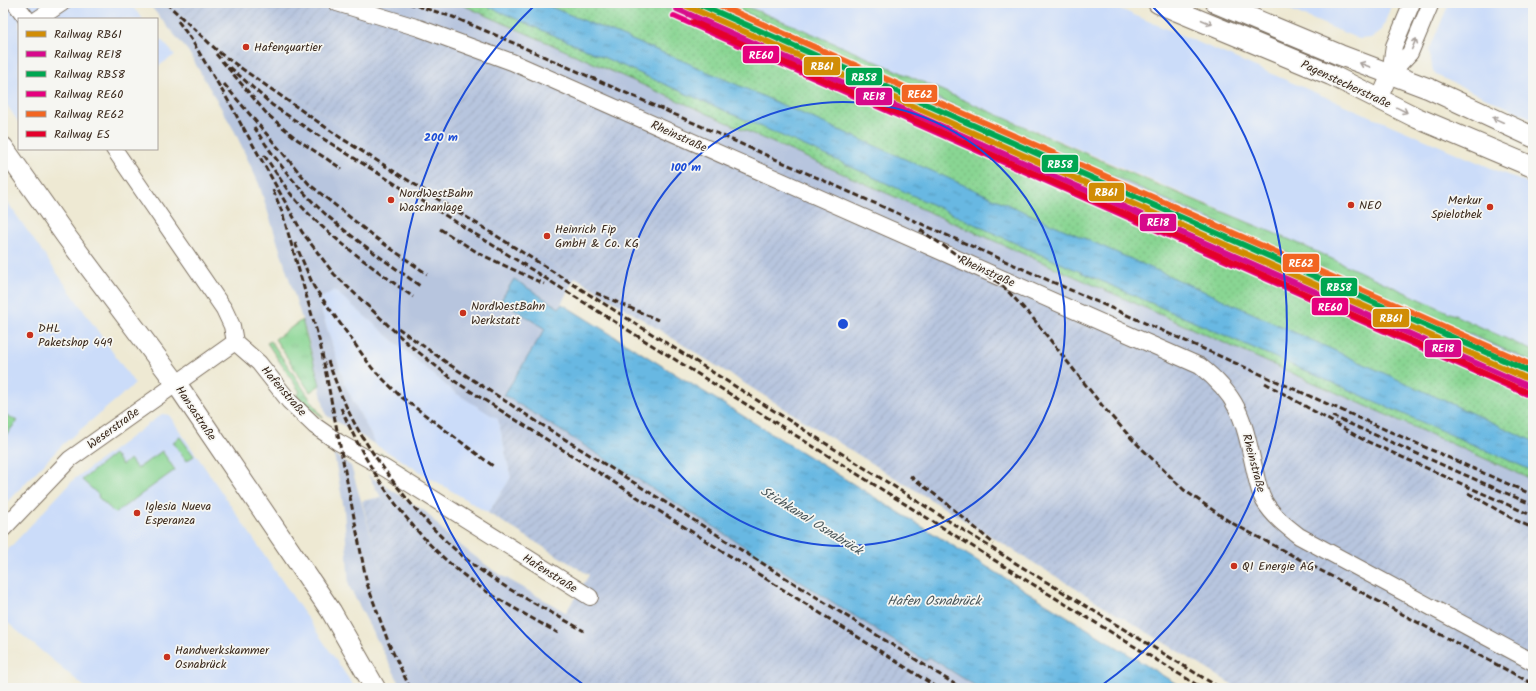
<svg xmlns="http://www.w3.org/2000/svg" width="1536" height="691" font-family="Kalam,sans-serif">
	<defs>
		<pattern id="industrial-furrows" width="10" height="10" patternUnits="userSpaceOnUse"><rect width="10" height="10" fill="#b7c5de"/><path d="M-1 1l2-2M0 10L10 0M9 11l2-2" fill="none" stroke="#9ea9be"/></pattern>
		<pattern id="grass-tufts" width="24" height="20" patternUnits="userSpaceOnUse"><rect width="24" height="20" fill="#89d593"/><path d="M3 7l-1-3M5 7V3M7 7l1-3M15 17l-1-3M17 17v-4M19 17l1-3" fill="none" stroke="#77b77e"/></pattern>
		<pattern id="park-dots" width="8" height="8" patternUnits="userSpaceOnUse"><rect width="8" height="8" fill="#89d593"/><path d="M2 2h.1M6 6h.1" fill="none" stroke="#77b77e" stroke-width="1.8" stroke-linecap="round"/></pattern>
		<pattern id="water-ripples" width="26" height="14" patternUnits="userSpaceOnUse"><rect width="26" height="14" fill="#67b8e2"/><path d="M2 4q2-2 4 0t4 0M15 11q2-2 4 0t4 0" fill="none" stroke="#5696b7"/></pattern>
	</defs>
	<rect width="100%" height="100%" fill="#f6f6f2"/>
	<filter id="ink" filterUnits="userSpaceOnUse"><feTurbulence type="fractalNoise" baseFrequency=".025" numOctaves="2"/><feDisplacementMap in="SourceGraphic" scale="8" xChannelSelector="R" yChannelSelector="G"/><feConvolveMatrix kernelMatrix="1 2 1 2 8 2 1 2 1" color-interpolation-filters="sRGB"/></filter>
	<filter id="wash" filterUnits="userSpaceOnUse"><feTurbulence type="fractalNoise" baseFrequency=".012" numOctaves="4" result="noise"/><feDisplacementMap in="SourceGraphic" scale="16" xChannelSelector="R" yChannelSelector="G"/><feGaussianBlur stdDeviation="0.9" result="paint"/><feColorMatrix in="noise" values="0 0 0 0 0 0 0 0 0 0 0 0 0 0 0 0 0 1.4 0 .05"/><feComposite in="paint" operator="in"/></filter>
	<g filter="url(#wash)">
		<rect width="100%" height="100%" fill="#eee9d3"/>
		<path fill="#cbdcf9" d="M3,3H129L143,19H19V123L3,99Z
			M738,3H1106L1533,186V351L1295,242Z
			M1274,3H1392L1382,30L1372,38L1359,39Z
			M1449,3H1533V119L1438,76L1433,71L1429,51Z
			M157,35L175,55L157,67Z
			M3,196L135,384L62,445L3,506Z
			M334,289L454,392L498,418L511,478L488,513L376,445L345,385L318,300Z
			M162,414L169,415L355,688H86L3,619V555L73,480Z"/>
		<path fill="url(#industrial-furrows)" d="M173,3H367L445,27L497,46L1214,362L1354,442L1443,484L1513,527L1533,536V688H1238L889,474L438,191L311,106L218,48Z
			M498,418L814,618L821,608L950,688H428L400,626L373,543L362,501L381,497L416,540L460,581L591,657L597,654L593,628L566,612L589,575L488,513L511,478Z"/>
		<path fill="#b7c5de" d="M148,3H173L218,48L311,106L438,191L575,277L559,308L514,279L501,300L546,329L504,395L926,661L929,657L979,688H950L821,608L814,619L652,515L454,392L334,290L318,300L345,385L376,445L326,415L308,338L259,184L235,132L188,51Z
			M367,3H458L1533,480V536L1513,527L1443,484L1354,442L1214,362L497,46L445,27Z
			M658,3H723L1116,177L1533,362V390Z
			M334,454L351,466L373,543L400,626L428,688H402L349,586L344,509Z
			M368,475L426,512L447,535L494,571L593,628L597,654L591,657L460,581L416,540L381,497Z"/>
		<path fill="url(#grass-tufts)" stroke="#628058" d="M723,3H738L797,27L1130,173L1295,242L1533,351V362Z
			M302,320L320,385L310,392L275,339Z
			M271,341L323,418L296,395L300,392L267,343Z
			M3,413L17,421L3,439Z
			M380,453L406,469L404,472L383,459Z"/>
		<path fill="url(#park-dots)" stroke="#628058" d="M458,3H658L1533,390V480Z"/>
		<path fill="#89d593" stroke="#628058" d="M180,437L194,456L186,461L173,442Z
			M162,451L175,470L115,513L98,497L99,495L82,480L114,454L122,465L130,459L137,469Z"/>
		<path fill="url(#water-ripples)" stroke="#517180" d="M480,3H541L681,60L1217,297L1533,441V471L1017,244L832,158Z
			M514,279L559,308L562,304L1183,688H979L929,657L926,661L504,395L545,329L501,300Z"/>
	</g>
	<g filter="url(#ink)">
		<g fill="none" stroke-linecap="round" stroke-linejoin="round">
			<defs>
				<path id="minor" d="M15,3L27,19
					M337,3L419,28L512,62L1200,366C1238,396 1243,417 1253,463C1256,475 1258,490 1264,501C1273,516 1286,526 1299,536L1533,662
					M38,19L62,3
					M1390,74L1410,53L1431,3
					M1379,99L1390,74L1394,46L1412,3
					M114,149L224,309L232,326L235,342L259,363L289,401L315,426L338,442L386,469L590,597
					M3,529L70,459L235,342"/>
				<path id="major" d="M1158,3L1331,75L1417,118L1533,167
					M1216,3L1340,55L1430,89L1533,137
					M3,147L66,236L176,383L331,611L375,688"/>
			</defs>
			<use href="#minor" stroke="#7a6d5d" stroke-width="18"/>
			<use href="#major" stroke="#7a6d5d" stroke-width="22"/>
			<use href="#minor" stroke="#fff" stroke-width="16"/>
			<use href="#major" stroke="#fff" stroke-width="20"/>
			<path stroke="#3b2a1e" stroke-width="3" stroke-dasharray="6 3" stroke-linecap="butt" d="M166,3L221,54L341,138L1017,564L1220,688
				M408,3L453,17L493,34L1533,495
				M178,21L191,39L232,107L245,132
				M216,54L267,114L298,140L342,169
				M230,67L272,105L311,131L1026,580L1202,688
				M224,84L309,184L373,236L427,274
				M243,127L302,232L334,274L407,343L456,382L938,688
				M254,127C276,161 301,193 331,219C359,243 390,264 420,286
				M264,155C273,168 281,181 290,193C321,232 373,267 413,297
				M273,190L282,212L320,343L367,584L389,644L410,688
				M440,229L480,254L544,284
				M920,230L1002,285L1032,317L1104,408L1132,439L1184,490L1230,522L1533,684
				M295,243L314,287L372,368L400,396L493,466
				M596,293L658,320
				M398,328L450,365L539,423L961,688
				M328,361C337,386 347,411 360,433C389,480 431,533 475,566C508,591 548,610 584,631
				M1265,383L1362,439L1533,516
				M341,408C368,471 410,533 465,576C493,598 527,615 558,633
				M1332,416L1533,505
				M910,476L945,502L994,544
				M1468,493L1515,520L1533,528"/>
			<defs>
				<path id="rail-1" d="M680,3L1533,381"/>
				<path id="rail-2" d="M677,9L1530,387"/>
				<path id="rail-3" d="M697,3L1533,373"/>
				<path id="rail-4" d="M674,16L1527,394"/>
				<path id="rail-5" d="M715,3L1533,366"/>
				<path id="rail-6" d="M693,22L1524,391"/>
			</defs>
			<use href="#rail-1" stroke="#f6f6f2" stroke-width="9"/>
			<use href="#rail-2" stroke="#f6f6f2" stroke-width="9"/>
			<use href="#rail-3" stroke="#f6f6f2" stroke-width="9"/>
			<use href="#rail-4" stroke="#f6f6f2" stroke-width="9"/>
			<use href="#rail-5" stroke="#f6f6f2" stroke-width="9"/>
			<use href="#rail-6" stroke="#f6f6f2" stroke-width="9"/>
			<use href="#rail-1" stroke="#d18d06" stroke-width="6"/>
			<use href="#rail-2" stroke="#d7098b" stroke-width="6"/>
			<use href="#rail-3" stroke="#00a651" stroke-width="6"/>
			<use href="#rail-4" stroke="#e5007d" stroke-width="6"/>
			<use href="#rail-5" stroke="#f26522" stroke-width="6"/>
			<use href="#rail-6" stroke="#e4002b" stroke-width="6"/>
		</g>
		<defs><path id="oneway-shaft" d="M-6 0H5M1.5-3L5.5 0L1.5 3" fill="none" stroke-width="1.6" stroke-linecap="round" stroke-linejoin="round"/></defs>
		<g stroke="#a79f9a">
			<use href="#oneway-shaft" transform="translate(1207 22) rotate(23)"/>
			<use href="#oneway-shaft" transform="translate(1414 44) rotate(-67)"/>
			<use href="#oneway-shaft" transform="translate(1365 65) rotate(-159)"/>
			<use href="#oneway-shaft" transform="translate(1402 110) rotate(26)"/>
			<use href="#oneway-shaft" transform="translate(1498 120) rotate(-155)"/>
		</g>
	</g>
	<g fill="none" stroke="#1d4ed8" stroke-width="2">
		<circle cx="843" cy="324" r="222"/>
		<path d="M588 688A444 444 0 0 1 535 5M1151 5A444 444 0 0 1 1098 688"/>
	</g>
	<g fill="#c8321e" stroke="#f6f6f2" stroke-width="1.5">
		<circle cx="246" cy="47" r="4"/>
		<circle cx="391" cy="200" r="4"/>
		<circle cx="1351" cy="205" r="4"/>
		<circle cx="1490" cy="207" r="4"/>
		<circle cx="547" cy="236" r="4"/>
		<circle cx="463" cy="313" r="4"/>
		<circle cx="30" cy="335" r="4"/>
		<circle cx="137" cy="513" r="4"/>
		<circle cx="1234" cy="566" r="4"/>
		<circle cx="167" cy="657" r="4"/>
	</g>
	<g text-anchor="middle" stroke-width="3.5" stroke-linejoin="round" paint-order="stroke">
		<g font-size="12" fill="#3b2a1e" stroke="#f6f6f2" text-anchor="start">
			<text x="254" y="51">Hafenquartier</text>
			<text x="399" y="197">NordWestBahn<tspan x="399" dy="14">Waschanlage</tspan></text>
			<text x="1482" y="204" text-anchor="end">Merkur<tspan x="1482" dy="14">Spielothek</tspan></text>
			<text x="1359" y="209">NEO</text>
			<text x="555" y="233">Heinrich Fip<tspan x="555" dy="14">GmbH &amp; Co. KG</tspan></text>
			<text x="471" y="310">NordWestBahn<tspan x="471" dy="14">Werkstatt</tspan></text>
			<text x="38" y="332">DHL<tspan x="38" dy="14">Paketshop 449</tspan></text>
			<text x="145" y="510">Iglesia Nueva<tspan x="145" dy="14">Esperanza</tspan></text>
			<text x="1242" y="570">Q1 Energie AG</text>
			<text x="175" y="654">Handwerkskammer<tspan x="175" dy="14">Osnabrück</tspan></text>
		</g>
		<g font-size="12" fill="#3b2a1e" stroke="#f6f6f2">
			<text transform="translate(1346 84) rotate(25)" y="4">Pagenstecherstraße</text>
			<text transform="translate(679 136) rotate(24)" y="4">Rheinstraße</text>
			<text transform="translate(987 271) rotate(24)" y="4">Rheinstraße</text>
			<text transform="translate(284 391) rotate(49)" y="4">Hafenstraße</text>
			<text transform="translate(196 413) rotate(56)" y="4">Hansastraße</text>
			<text transform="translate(113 428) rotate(-36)" y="4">Weserstraße</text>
			<text transform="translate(1254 463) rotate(75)" y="4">Rheinstraße</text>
			<text transform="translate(550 573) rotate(32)" y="4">Hafenstraße</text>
		</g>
		<g font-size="13" font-style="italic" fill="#485559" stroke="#f6f6f2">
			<text transform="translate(812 520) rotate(32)" y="5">Stichkanal Osnabrück</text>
			<text x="934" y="605">Hafen Osnabrück</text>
		</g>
	</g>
	<circle cx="843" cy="324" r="6" fill="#1d4ed8" stroke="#f6f6f2" stroke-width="2"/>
	<g font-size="12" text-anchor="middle" font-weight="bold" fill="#1d4ed8" stroke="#f6f6f2" stroke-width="3.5" stroke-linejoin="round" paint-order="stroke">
		<text x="441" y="141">200 m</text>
		<text x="686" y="171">100 m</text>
	</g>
	<g stroke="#f6f6f2" stroke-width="1.5">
		<rect x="742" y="45" width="38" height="19" rx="4" fill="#e5007d"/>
		<rect x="803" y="56" width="38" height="20" rx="4" fill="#d18d06"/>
		<rect x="845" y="67" width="38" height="19" rx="4" fill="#00a651"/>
		<rect x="901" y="84" width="37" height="19" rx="4" fill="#f26522"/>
		<rect x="855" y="87" width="38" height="19" rx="4" fill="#d7098b"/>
		<rect x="1041" y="154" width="38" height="19" rx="4" fill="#00a651"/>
		<rect x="1088" y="182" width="37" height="20" rx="4" fill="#d18d06"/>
		<rect x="1139" y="213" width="38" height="19" rx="4" fill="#d7098b"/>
		<rect x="1282" y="253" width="38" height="20" rx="4" fill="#f26522"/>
		<rect x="1320" y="277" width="38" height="20" rx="4" fill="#00a651"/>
		<rect x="1311" y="297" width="38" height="19" rx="4" fill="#e5007d"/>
		<rect x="1372" y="308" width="38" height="20" rx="4" fill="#d18d06"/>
		<rect x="1424" y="339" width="38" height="19" rx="4" fill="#d7098b"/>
	</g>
	<g font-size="11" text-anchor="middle" font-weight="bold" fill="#fff">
		<text x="761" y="59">RE60</text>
		<text x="822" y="70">RB61</text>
		<text x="864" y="81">RB58</text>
		<text x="920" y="98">RE62</text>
		<text x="874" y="100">RE18</text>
		<text x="1060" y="168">RB58</text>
		<text x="1106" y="196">RB61</text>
		<text x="1158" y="226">RE18</text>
		<text x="1301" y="267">RE62</text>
		<text x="1339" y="291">RB58</text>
		<text x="1330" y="311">RE60</text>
		<text x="1391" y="322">RB61</text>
		<text x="1443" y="352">RE18</text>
	</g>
	<rect width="1536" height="691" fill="none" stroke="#f6f6f2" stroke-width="16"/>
	<rect x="18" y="18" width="140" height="132" fill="#f6f6f2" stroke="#aba49d"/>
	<rect x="26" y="31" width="20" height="6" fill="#d18d06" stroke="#aba49d"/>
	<text x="54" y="38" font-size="12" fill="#3b2a1e">Railway RB61</text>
	<rect x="26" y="51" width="20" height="6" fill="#d7098b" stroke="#aba49d"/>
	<text x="54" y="58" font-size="12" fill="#3b2a1e">Railway RE18</text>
	<rect x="26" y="71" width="20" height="6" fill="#00a651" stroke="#aba49d"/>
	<text x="54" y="78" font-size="12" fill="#3b2a1e">Railway RB58</text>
	<rect x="26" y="91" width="20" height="6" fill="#e5007d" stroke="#aba49d"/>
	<text x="54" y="98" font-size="12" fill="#3b2a1e">Railway RE60</text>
	<rect x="26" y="111" width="20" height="6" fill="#f26522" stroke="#aba49d"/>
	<text x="54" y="118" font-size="12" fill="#3b2a1e">Railway RE62</text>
	<rect x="26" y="131" width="20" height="6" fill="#e4002b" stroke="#aba49d"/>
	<text x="54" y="138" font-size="12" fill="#3b2a1e">Railway ES</text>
</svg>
